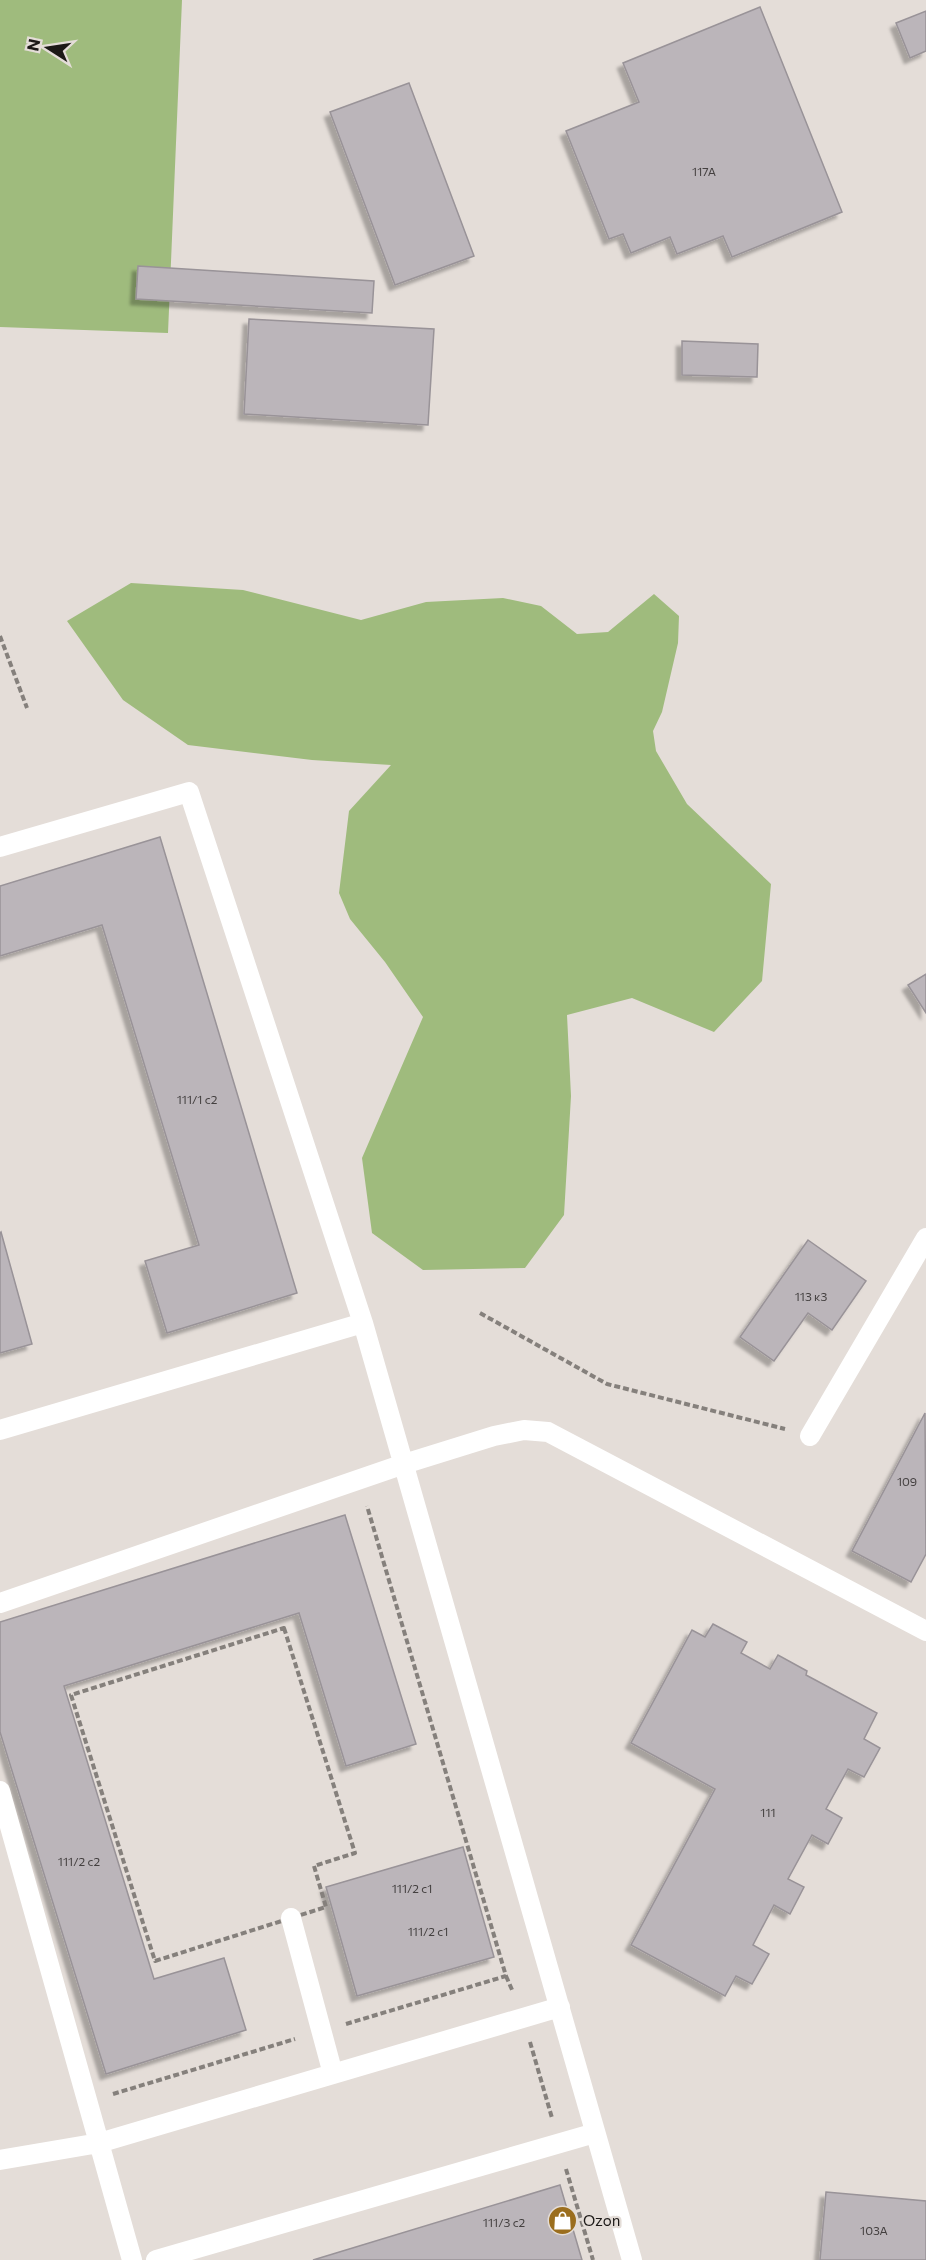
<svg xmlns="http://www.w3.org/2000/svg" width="926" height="2260" font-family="Commissioner,sans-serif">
	<defs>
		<filter id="shadow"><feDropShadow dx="-5.5" dy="5.5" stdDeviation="1.5" flood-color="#0004"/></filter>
	</defs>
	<rect width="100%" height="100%" fill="#e4ddd8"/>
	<path fill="#9fbb7d" d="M0,0H182L168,333L0,327Z
		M131,583L243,590L361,620L426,602L503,598L541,606L577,634L608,632L654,594L679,616L678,643L662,712L653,731L656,751L687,804L771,884L762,981L714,1032L632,998L567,1015L571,1096L564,1215L525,1268L423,1270L372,1233L362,1158L423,1017L385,962L350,919L339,893L349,811L391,765L312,760L188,745L123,700L67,621Z"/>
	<path fill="#bbb5ba" stroke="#999398" stroke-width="1.5" filter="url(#shadow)" d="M760,7L842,212L732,257L723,236L677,254L670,237L631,253L623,234L609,239L566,131L639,102L623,63Z
		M926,11V51L910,58L896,23Z
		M409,83L474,256L395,285L330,112Z
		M138,266L374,281L372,313L136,299Z
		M249,319L434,329L428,425L244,414Z
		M682,341L758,344L757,377L682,375Z
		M160,837L297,1293L167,1333L145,1261L199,1245L102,925L0,956V886Z
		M926,974V1013L908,985Z
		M1,1232L32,1344L0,1353V1233Z
		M808,1240L866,1281L832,1330L808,1313L774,1361L740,1337Z
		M925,1413L926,1554L911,1582L852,1551Z
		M345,1515L416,1744L346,1766L299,1613L64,1686L154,1979L224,1958L246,2030L106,2074L0,1732V1622Z
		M713,1624L747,1642L741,1653L770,1669L778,1655L807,1671L806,1675L877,1713L864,1739L880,1748L864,1777L848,1769L826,1809L842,1818L828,1844L812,1835L788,1879L804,1887L790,1914L774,1905L753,1945L769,1954L752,1984L736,1976L725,1996L631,1945L715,1789L631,1743L692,1630L705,1637Z
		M463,1847L494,1957L357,1996L326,1887Z
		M560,2185L582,2260H313Z
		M826,2192L926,2201V2260H820Z"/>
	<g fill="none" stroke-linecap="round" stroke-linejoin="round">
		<path stroke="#85807c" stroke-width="4" stroke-dasharray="6 3" stroke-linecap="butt" d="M0,636L27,708
			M480,1313L607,1384L785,1429
			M284,1628L355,1853L314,1866L326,1907L155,1961L71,1695Z
			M506,1976L513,1992
			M346,2024L506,1976L367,1506
			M530,2042L552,2118
			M113,2094L295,2039
			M566,2169L593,2260"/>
		<path stroke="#fff" stroke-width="20" d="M0,847L189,792L363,1323L632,2260
			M0,1430L363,1323
			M810,1436L926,1238
			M0,1603L404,1464L494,1436L524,1430L548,1432L926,1631
			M0,1791L132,2260
			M291,1918L333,2074
			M0,2160L99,2143L560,2007
			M156,2260L595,2133"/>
	</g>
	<defs>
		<symbol id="shop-disc" viewBox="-11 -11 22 22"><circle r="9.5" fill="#9b6e1e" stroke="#e4ddd8"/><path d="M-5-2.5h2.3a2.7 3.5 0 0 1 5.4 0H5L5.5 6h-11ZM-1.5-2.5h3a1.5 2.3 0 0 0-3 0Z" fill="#fff"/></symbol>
	</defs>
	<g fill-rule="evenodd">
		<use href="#shop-disc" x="546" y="2204" width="33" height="33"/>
	</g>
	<g text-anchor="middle" stroke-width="4.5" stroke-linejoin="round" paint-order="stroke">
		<g font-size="12" fill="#444040">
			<text x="704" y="176">117А</text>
			<text x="197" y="1104">111/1 с2</text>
			<text x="811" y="1301">113 к3</text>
			<text x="907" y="1486">109</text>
			<text x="768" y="1817">111</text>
			<text x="79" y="1866">111/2 с2</text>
			<text x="412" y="1893">111/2 с1</text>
			<text x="428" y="1936">111/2 с1</text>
			<text x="504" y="2227">111/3 с2</text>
			<text x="874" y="2235">103А</text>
		</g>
		<g font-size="15" fill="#1c1917" stroke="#e4ddd8" text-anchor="start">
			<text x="583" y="2226">Ozon</text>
		</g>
	</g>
	<g transform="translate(48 48) rotate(282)" stroke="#e4ddd8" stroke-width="4.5" paint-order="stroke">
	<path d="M0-4.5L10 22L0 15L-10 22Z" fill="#1c1917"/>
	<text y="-9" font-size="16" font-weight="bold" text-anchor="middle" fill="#1c1917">N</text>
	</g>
</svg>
